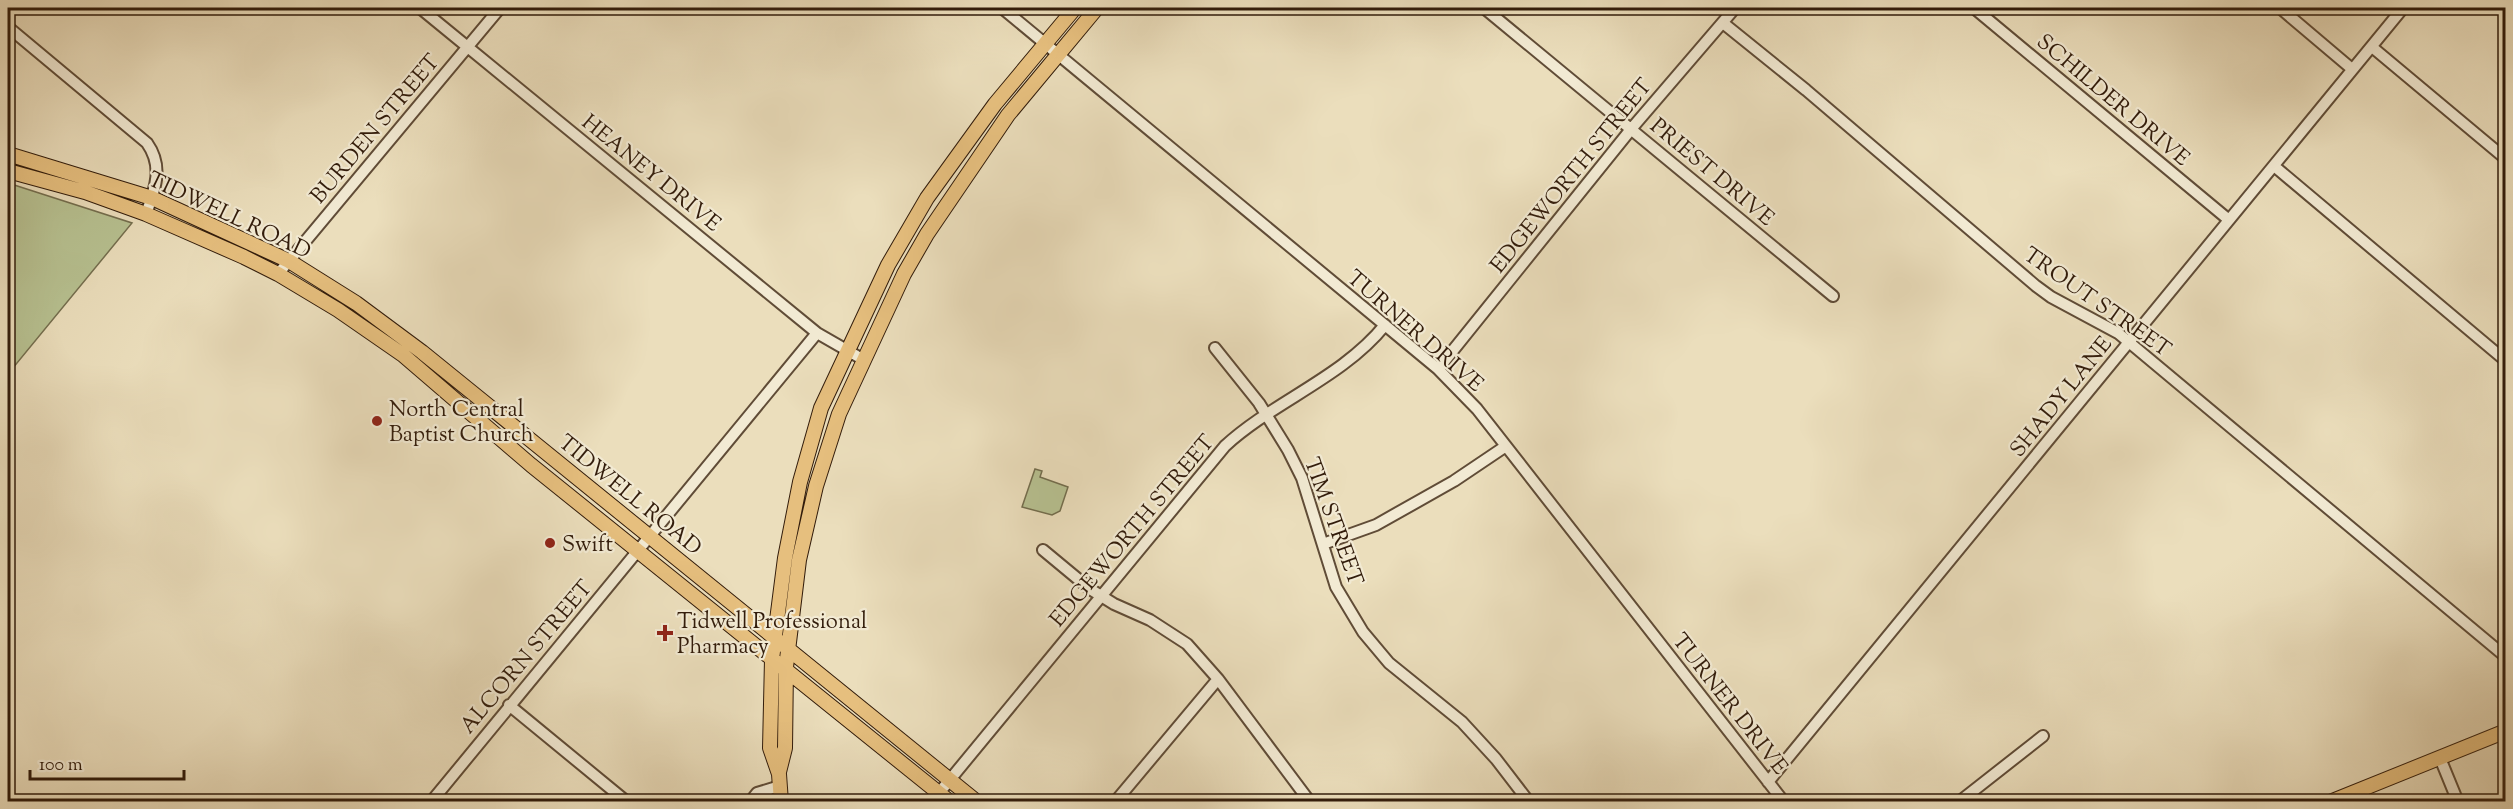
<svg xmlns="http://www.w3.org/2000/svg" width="2513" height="809" font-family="'Sorts Mill Goudy',serif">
	<rect width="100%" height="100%" fill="#ebdebc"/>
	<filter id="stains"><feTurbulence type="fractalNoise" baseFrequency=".00333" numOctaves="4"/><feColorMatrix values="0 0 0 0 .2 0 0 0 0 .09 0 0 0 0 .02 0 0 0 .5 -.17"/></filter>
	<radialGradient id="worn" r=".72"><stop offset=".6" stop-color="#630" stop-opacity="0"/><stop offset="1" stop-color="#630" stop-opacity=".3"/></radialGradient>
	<path fill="#b7c191" stroke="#746e4e" stroke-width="1.5" d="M8,183L132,223L8,374Z
		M1035,469L1042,471L1040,477L1068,487L1060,511L1052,515L1022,507Z"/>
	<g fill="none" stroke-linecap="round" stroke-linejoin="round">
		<defs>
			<path id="minor" d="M420,8L817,333L864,360
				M1002,8L1438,369L1477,409L1784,802
				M1484,8L1833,296
				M1974,8L2229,220
				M2280,8L2352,69
				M1723,23L1806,90L2036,286L2051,297L2118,333L2506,657
				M8,27L147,143C164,167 155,189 146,214
				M2372,47L2506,159
				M2274,166L2506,361
				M278,274L500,8
				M1215,348L1259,403L1288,450L1302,478L1336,587L1363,632L1389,663L1462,722L1496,759L1529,802
				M1438,369L1632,128L1735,8
				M1323,544L1376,525L1454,481L1506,446
				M1043,550L1090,589L1114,604L1150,620L1187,644L1218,679L1310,802
				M509,705L627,802
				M2440,758L2458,802
				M1768,782L2403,8
				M939,793L1225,446C1274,401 1342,378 1385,325
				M431,802L817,333
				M750,802L757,793L780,786
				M1115,802L1218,679
				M1959,802L2043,736"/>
			<path id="major" d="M8,154L152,198L289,261L356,303L422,352L977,802
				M8,171L85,192L146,214L244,257L278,274L338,310L403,355L531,465L950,802
				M779,772L785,748L786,667L799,560L816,486L839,414L904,274L927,234L1008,115L1097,8
				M781,802L779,774L770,748L772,659L785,558L800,482L821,408L888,265L927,198L995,104L1075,8
				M2330,802L2506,731"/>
		</defs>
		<use href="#minor" stroke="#604c37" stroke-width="14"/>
		<use href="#major" stroke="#321c0b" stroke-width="16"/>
		<use href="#minor" stroke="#f2ead3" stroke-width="10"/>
		<use href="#major" stroke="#e6bf7e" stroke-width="14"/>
	</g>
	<g fill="#8f2418" stroke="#f2ead3" stroke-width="2">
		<circle cx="377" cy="421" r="6"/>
		<circle cx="550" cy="543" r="6"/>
		<path d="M662 624h6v6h6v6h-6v6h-6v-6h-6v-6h6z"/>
	</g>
	<g text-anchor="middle" stroke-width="4.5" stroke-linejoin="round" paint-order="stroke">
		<g font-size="22" fill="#321c0b" stroke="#f2ead3">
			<text transform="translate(2114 99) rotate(40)" y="8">SCHILDER DRIVE</text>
			<text transform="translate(374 128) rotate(-50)" y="8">BURDEN STREET</text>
			<text transform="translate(1713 171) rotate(40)" y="8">PRIEST DRIVE</text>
			<text transform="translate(652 172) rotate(39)" y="8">HEANEY DRIVE</text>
			<text transform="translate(1570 175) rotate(-51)" y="8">EDGEWORTH STREET</text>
			<text transform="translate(230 214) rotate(25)" y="8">TIDWELL ROAD</text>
			<text transform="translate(2098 301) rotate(35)" y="8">TROUT STREET</text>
			<text transform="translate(1416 330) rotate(41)" y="8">TURNER DRIVE</text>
			<text transform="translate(2060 396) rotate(-51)" y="8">SHADY LANE</text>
			<text transform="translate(631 494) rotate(39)" y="8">TIDWELL ROAD</text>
			<text transform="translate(1335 521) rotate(70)" y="8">TIM STREET</text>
			<text transform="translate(1131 530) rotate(-50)" y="8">EDGEWORTH STREET</text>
			<text transform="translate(525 656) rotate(-50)" y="8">ALCORN STREET</text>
			<text transform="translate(1731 703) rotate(52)" y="8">TURNER DRIVE</text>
		</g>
		<g font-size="22" fill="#321c0b" stroke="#f2ead3" text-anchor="start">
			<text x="389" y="416">North Central<tspan x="389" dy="25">Baptist Church</tspan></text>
			<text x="562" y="551">Swift</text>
			<text x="677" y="628">Tidwell Professional<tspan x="677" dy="25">Pharmacy</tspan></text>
		</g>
	</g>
	<rect width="2513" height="809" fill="none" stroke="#ebdebc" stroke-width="30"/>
	<rect x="9" y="9" width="2495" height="791" fill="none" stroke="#321c0b" stroke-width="3"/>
	<rect x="15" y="15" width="2483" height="779" fill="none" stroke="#321c0b" stroke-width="1.5"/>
	<path d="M30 770v9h154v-9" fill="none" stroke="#321c0b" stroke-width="3"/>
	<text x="39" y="770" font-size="18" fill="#321c0b" stroke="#f2ead3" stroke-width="4.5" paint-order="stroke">100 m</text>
	<rect width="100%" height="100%" filter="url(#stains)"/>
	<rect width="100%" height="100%" fill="url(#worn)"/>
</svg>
